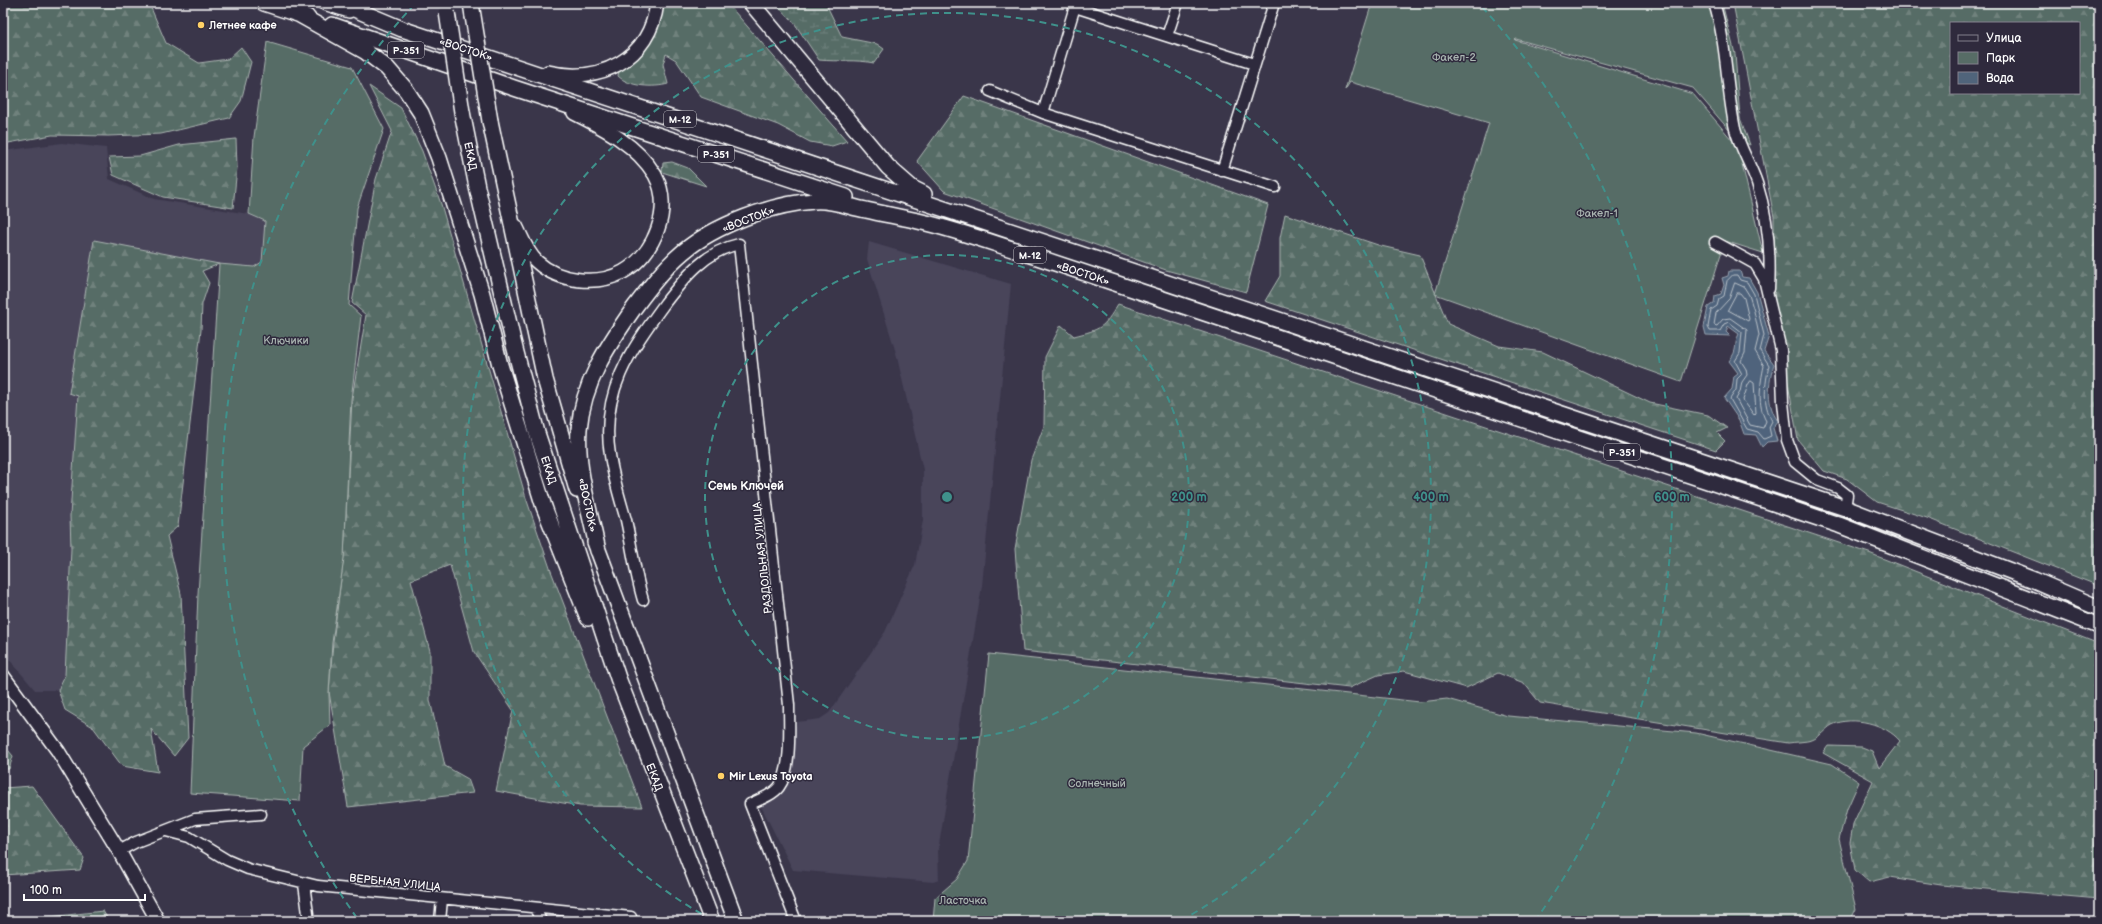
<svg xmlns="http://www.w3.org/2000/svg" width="2102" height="924" font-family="'Balsamiq Sans',sans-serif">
	<defs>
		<pattern id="forest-firs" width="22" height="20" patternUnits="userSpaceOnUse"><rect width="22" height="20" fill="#576c66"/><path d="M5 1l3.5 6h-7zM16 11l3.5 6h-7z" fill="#70827d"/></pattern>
		<pattern id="wetland-marsh" width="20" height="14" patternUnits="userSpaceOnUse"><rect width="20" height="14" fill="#576c66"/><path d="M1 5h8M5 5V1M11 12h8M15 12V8" fill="none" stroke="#70827d"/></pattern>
	</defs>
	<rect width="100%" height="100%" fill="#3a364a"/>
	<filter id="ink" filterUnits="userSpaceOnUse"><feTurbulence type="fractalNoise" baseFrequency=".025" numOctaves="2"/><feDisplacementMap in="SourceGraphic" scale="8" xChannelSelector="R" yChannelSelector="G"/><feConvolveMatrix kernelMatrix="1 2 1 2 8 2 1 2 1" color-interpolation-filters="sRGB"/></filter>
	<g filter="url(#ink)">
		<path fill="#48445a" d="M62,143L106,148L109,179L154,199L249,214L265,221L262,262L254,267L219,264L94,241L69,393L78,395L70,516L71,549L65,675L58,690H35L3,652V151Z
			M869,242L1011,284L982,586L938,851L939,880L933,882L793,870L760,804L777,797L783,789L797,722L820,719L829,713L885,632L915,565L923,520V470L896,353L867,259Z"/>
		<path fill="url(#forest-firs)" stroke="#abb6b2" fill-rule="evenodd" d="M3,3H127L151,8L166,43L199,63L228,59L241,47L251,62L241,101L229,118L161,134L108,136L52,135L3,144Z
			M662,3H727L847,141L832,146L810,142L778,125L701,97L676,60L666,54L663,64L668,84C654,88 629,87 618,76L620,67L630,65L658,30Z
			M1733,3H2099V586L1927,518L1877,502L1847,479L1824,471L1798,440L1774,304V217ZM1951,23H2079V93H1951Z
			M369,86L401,108L422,151L441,204L526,498L551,571L642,807L580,806L496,791L513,710L474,652L450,565L411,580L430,651V700L445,766L468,779L473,793L348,807L329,692L333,642L344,556L352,398L366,315L352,303L376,179L392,131Z
			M964,96L1268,205L1246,292L1166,270L944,191L917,161Z
			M236,139L237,167L233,208L163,197L113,175L109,157L140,156L179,145Z
			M672,162L688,168L706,186L662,172L663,163Z
			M1285,214L1381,246L1420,255L1448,324L1499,346L1543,352L1650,403L1708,415L1727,428L1717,433L1725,441L1716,450L1265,301L1280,276V238Z
			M94,240L219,264L202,271L209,283L202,304L201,330L178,526L167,536L181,594L188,738L174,756L151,729L158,772L122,766L93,727L65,710L58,690L65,675L71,549L70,516L78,396L69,393Z
			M1118,304L1869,553L2099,644V899L1941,885L1890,877L1869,882L1855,870L1850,843L1853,824L1873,781L1823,753L1828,746L1862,747L1872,751L1879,768L1900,741C1886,724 1853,715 1832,725C1825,729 1820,737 1812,740C1805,742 1795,742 1788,743L1540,703L1524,683L1498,673L1466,688L1404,671L1378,675L1349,688L1023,651L1015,549L1031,460L1044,426L1045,357L1061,325L1074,336C1101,329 1103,329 1118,304Z
			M3,744L13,756L9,769H3Z
			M32,786L84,858L80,870L3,875V788Z
			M103,911L109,921H13Z"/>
		<path fill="url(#wetland-marsh)" stroke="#abb6b2" d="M781,3H823L827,6L842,37L877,44L884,49L874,63C854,59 839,62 819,60L793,21L779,8Z"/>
		<path fill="#576c66" stroke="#abb6b2" d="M1372,3H1722L1735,54L1740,118L1750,145L1736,138L1693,88L1516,39L1515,40L1693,94L1738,147L1763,253L1725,241L1681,382L1435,294L1489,123L1350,82L1345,90Z
			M267,42L352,67L384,129L357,208L349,305L361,316L351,400L344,558L332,643L329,693L330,725L303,746L300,801L190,793L198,594L219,264L254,267L262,262L265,221L249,214L254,137Z
			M989,654L1420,702L1447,699L1508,716L1696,733L1832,764L1859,782L1847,809L1839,839L1856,909L1850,921H933L935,898L957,879L968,861Z"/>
		<path fill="#50647b" stroke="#96a2b0" d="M1729,271H1740L1742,277L1749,278L1757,292L1769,336L1764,351L1774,364C1768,383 1766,405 1778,421L1773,428L1777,441L1767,442L1762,447L1756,435L1744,434L1739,420L1724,398L1732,389L1734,376L1738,373L1729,361C1739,349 1733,345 1739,334L1728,326L1726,332L1730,336L1706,335L1704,327L1708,307L1714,303L1715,296L1721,294L1724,285L1722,278L1728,276Z"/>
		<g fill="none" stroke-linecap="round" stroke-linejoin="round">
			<path stroke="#b9c1ca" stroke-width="1" d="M1733,275H1737L1740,280L1747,282L1754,294L1764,335L1760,351L1769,365C1765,386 1762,402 1772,421L1769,427L1771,436L1764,439L1758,432L1747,429L1730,399L1736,390L1737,379L1742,374L1735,361L1740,353L1742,332L1729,322L1724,324L1720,331H1710L1708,327L1711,310L1717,306L1719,299L1724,296L1727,281Z
				M1735,283L1744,287L1749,295L1754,311L1759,335L1755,351L1764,366C1760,384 1757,405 1766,421L1763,428L1750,425L1736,399L1740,392L1742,382L1747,375L1746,369L1741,361L1745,353L1747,330L1730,318L1723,319L1717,326L1714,325L1716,313L1729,299Z
				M1737,293H1740L1744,298L1749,319L1748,321L1728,310Z
				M1751,381L1754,383L1756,413L1754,415L1743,400L1748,385Z"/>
			<defs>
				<path id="minor" d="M1714,3C1727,44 1726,87 1735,129C1740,148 1751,165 1757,183C1768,217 1771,254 1769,289
					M1075,7L1254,64
					M1167,36L1178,3
					M990,91L1043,113L1275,187
					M1043,113L1076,3
					M1222,171L1274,3
					M1715,242L1755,264L1764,279L1781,350L1783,402L1787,440L1795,462L1817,480L1838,488L1847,495L1845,508
					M643,600C635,574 632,547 626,520C620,499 613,477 610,455C600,393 630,351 665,303C685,277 706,251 739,244L789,705C789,726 792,770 779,787C773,795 759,800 750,804L796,921
					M166,831L189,837L227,860L248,869L318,886L631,917
					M119,851L136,842L195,819L261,814
					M304,884L309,921
					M535,908L541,921
					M440,921L442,899"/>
				<path id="major" d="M324,3L349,11
					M548,72C600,84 650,60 657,3
					M516,226C522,238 527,253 537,262C559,282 597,286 623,272C655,254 673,208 655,175C637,145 604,128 574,113
					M3,676L58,751L119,851L158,921"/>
				<path id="highway" d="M264,3L307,17
					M340,3L402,29L1845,508L2034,580L2099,608
					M471,3L473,16
					M751,3L888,167L912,188L924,194
					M298,14L366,52L387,68L406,90L421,113L439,158L482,294L500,365L544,507L588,618
					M332,25L514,88L846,197
					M462,112L477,187L514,345L537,433L618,678L712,921
					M490,121L545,379L577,490
					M595,542L736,921
					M598,551C590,511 576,470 579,429C583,382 608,345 634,308C649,288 664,268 683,252C715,225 772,204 814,201C831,199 849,207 866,210C883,214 901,217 918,221C958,230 998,245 1037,257L1839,525L2099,626"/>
			</defs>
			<use href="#minor" stroke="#fff" stroke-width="13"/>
			<use href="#major" stroke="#fff" stroke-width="16"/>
			<use href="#highway" stroke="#fff" stroke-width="18"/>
			<use href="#minor" stroke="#2f2a3d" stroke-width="10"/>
			<use href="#major" stroke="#2f2a3d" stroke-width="13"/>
			<use href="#highway" stroke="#2f2a3d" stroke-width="15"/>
			<defs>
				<path id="highway-bridge" d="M447,12L462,112
					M473,16L490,121"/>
			</defs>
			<use href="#highway-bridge" stroke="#fff" stroke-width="18" stroke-linecap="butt"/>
			<use href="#highway-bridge" stroke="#2f2a3d" stroke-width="15"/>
		</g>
	</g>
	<g fill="none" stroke="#3f918b" stroke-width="2" stroke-dasharray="7 5">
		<circle cx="947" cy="497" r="242"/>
		<path d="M712 920A484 484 0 1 1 1182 920"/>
		<path d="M357 918A725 725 0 0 1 412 7M1482 7A725 725 0 0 1 1537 918"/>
	</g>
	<g fill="#ffd166" stroke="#2f2a3d" stroke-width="1.5">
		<circle cx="201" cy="25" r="4"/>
		<circle cx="721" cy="776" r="4"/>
	</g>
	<g text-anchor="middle" stroke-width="3" stroke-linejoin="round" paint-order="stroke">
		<g fill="#2f2a3d" stroke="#c1bfc5" stroke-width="1">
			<rect x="388" y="42" width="36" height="16" rx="3"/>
			<rect x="664" y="111" width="32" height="16" rx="3"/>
			<rect x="698" y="146" width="36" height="16" rx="3"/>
			<rect x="1014" y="247" width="32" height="16" rx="3"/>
			<rect x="1604" y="444" width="36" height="16" rx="3"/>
		</g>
		<g font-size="10" font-weight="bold" fill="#fff">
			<text x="406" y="54">Р-351</text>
			<text x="680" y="123">М-12</text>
			<text x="716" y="158">Р-351</text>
			<text x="1030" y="259">М-12</text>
			<text x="1622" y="456">Р-351</text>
		</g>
		<g font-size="11" font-weight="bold" fill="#fff" stroke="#2f2a3d" text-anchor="start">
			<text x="209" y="29">Летнее кафе</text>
			<text x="729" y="780">Mir Lexus Toyota</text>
		</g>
		<g font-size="11" fill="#fff" stroke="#2f2a3d">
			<text transform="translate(466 49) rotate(18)" y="4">«ВОСТОК»</text>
			<text transform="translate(471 156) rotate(79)" y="4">ЕКАД</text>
			<text transform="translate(748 219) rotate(-21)" y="4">«ВОСТОК»</text>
			<text transform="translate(1083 273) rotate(18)" y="4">«ВОСТОК»</text>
			<text transform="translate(549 470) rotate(72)" y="4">ЕКАД</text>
			<text transform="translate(588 505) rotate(78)" y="4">«ВОСТОК»</text>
			<text transform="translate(762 558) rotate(-96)" y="4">РАЗДОЛЬНАЯ УЛИЦА</text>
			<text transform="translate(655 777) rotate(69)" y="4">ЕКАД</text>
			<text transform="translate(395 882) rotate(6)" y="4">ВЕРБНАЯ УЛИЦА</text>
		</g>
		<g font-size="11" fill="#abb6b2" stroke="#2f2a3d">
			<text x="1454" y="61">Факел-2</text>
			<text x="1597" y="217">Факел-1</text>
			<text x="286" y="344">Ключики</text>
			<text x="1097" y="787">Солнечный</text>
			<text x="963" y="904">Ласточка</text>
		</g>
		<g font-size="12" font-weight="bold" fill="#fff" stroke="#2f2a3d">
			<text x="746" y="490">Семь Ключей</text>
		</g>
	</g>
	<circle cx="947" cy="497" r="6" fill="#3f918b" stroke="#2f2a3d" stroke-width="2"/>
	<g font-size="12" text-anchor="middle" font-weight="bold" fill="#3f918b" stroke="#2f2a3d" stroke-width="3" stroke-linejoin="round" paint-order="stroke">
		<text x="1189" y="501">200 m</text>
		<text x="1431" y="501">400 m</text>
		<text x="1672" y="501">600 m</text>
	</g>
	<rect width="2102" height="924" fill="none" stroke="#2f2a3d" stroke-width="16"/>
	<rect x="8" y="8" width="2086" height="908" fill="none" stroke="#fff" stroke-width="1.5" filter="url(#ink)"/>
	<rect x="1950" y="22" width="130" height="72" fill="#2f2a3d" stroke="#827f8b"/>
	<rect x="1958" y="35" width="20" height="6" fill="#2f2a3d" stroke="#827f8b"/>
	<text x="1986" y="42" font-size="12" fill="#ffffff">Улица</text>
	<rect x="1958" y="52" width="20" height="12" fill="#576c66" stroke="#827f8b"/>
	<text x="1986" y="62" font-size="12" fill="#ffffff">Парк</text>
	<rect x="1958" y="72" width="20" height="12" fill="#50647b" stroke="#827f8b"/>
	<text x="1986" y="82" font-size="12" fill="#ffffff">Вода</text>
	<path d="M24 894v6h121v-6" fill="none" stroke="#ffffff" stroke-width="2"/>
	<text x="30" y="894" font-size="12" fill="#ffffff" stroke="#2f2a3d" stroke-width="3" paint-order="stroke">100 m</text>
</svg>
